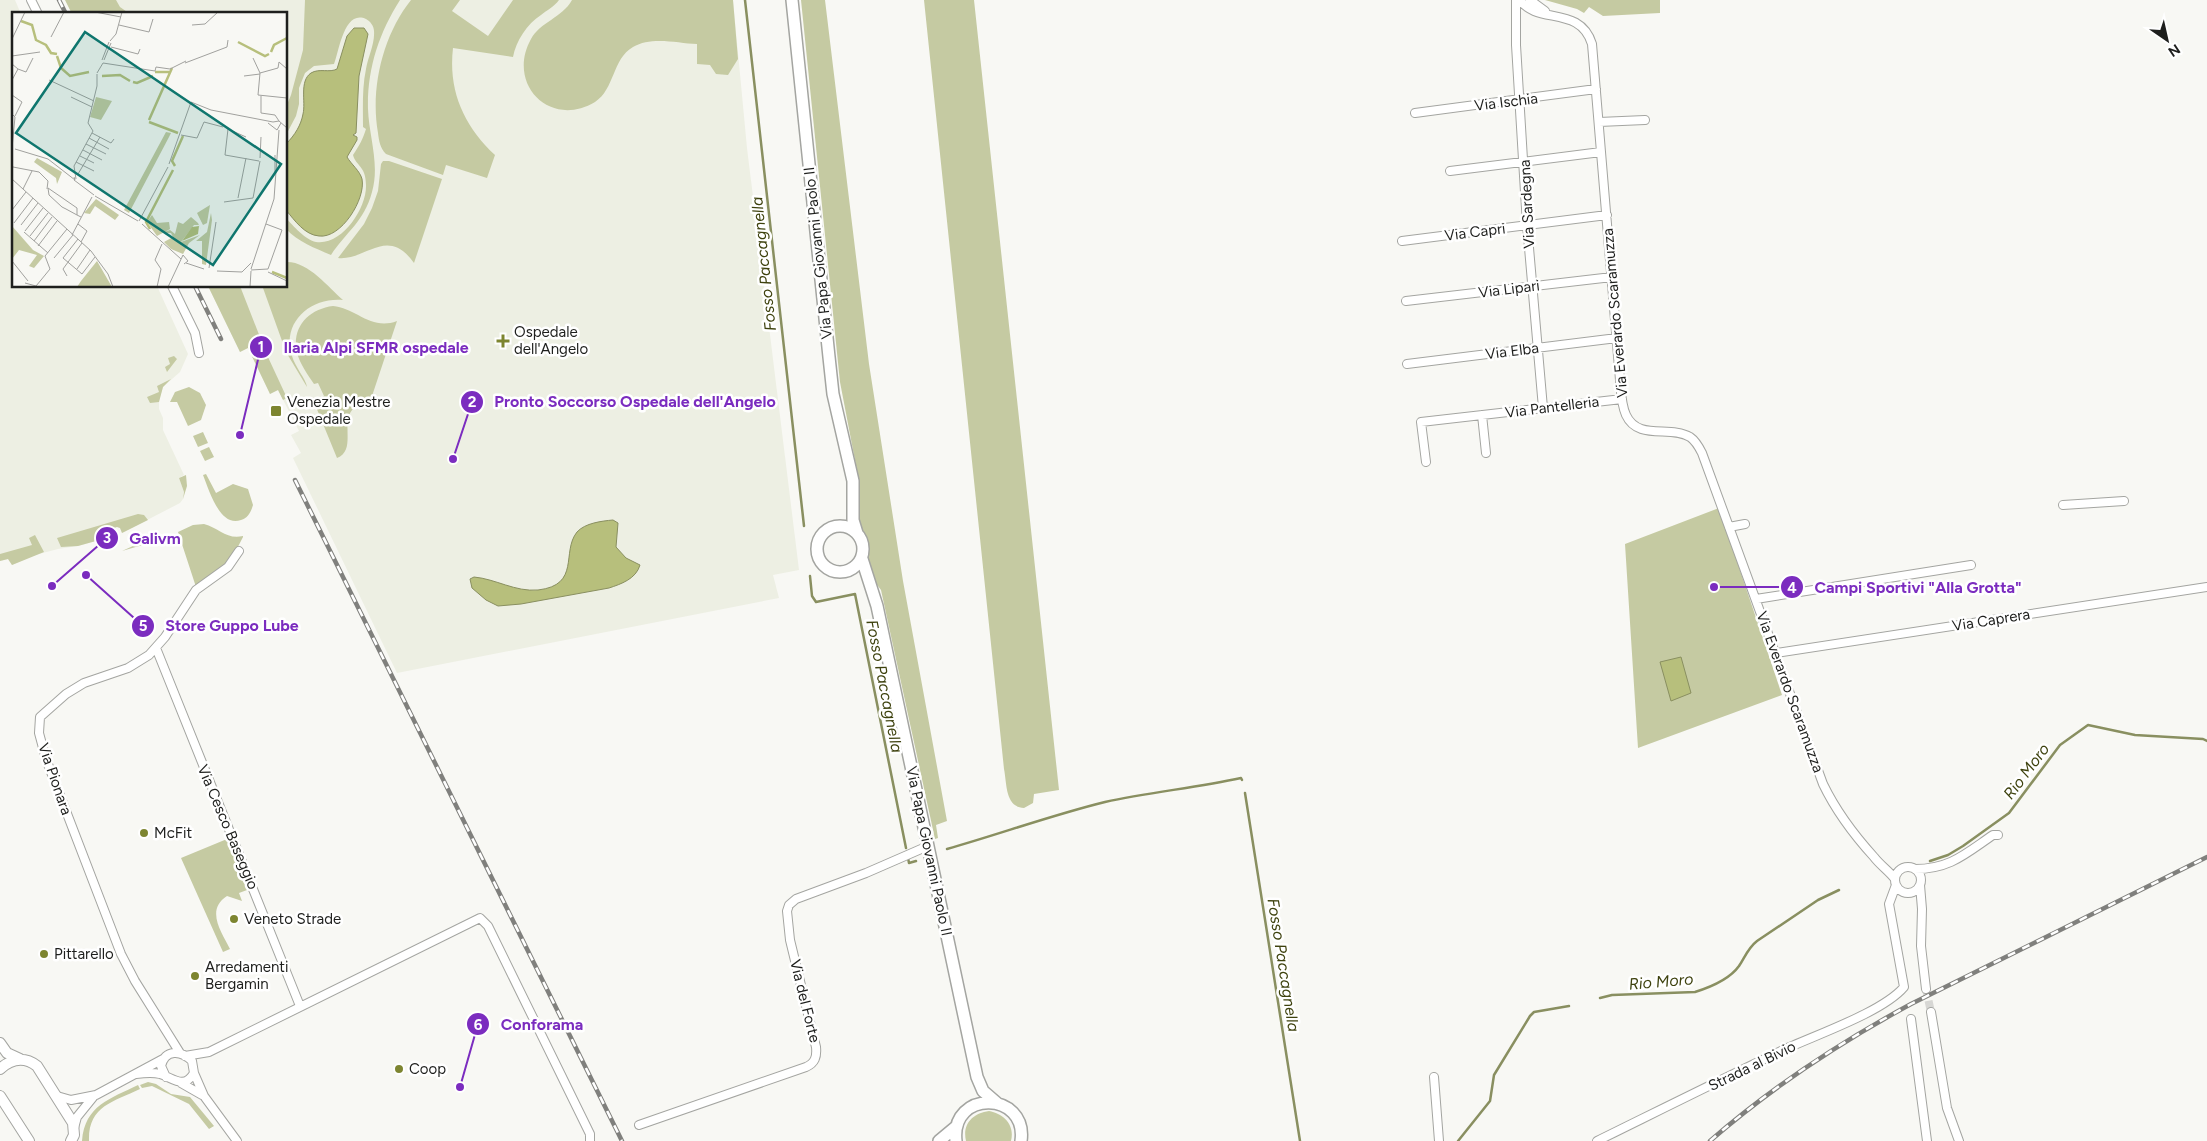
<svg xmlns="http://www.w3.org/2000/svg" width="2207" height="1141" font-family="Figtree,sans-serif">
	<rect width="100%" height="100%" fill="#f8f8f4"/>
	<path fill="#edefe3" d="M0,0H15L21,14H14V286H157L188,354L180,372L163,387L159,400V409L163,418V430L184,475L179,478L184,492L183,499L180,503L122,533L120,528L117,527L103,531V539L78,546L58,549L35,555L12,565L8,559L0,561Z
		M76,0H733L747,148L799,570L773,575L779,598L397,673L293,458L301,453L291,435L299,431L278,390L270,394L248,348L240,352L208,286H286V14H76Z"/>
	<path fill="#c5caa2" d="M65,0H116L120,7L130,14H72Z
		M305,0H400C379,33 367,69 368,109C369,137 380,164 372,192C364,222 346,232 331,255C315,248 298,242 286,229V218C293,226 306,240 316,242C342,246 367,208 366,185C366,166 356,166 353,155C359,146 363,139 366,129L363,127C363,108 362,88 366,69C368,57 375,44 374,31C374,26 370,21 366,19C344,9 339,52 334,64L314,66L305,73L299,88V104L296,116L286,135V107L291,95L303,50Z
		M411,0H460L452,11L488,36L513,0H559C554,7 547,10 541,15C527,24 516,41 513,57L453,48C448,91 464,126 495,155L487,178L446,165L443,175L386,154C380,148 379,141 378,133C370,88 383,35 411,0Z
		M572,0H733L738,59L728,75L716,74L710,65L697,64V44C677,43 651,36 633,47C612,59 615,89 595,102C550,129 506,84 531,39C540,22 562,18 572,0Z
		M801,0H825L869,364L903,581L947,821L936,825L938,838L935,839L881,590L872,578L866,560L867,544L859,531L857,517L860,496L858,476L840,382Z
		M924,0H974L1059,790L1034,794L1033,803L1024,808C1005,807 1007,784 1004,769Z
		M1545,0H1660V13L1603,16L1589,7L1584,13L1577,9Z
		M383,161H389L442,179L414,263C387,225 366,261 338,258L364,224L372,208L378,191L381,164Z
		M286,262C308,261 328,287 343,300C311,297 281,322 292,356C295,367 306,379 307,387L286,352L263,288V286H286Z
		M208,286H240L267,355L287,398L283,400L278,390L270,394L248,348L240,352Z
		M333,306C356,308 371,331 397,321L370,402C329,407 362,448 337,458L314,402L324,396L318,383L314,384C308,375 300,364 297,353C291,327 309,309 333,306Z
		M174,356L177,359L167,372L165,367L170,364L168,358Z
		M171,379L163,387L159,402L150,403L147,397L159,392L157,386Z
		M189,387L200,393L206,405L201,420L188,426L177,402H170L175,392Z
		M203,432L208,443L198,447L193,436Z
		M209,447L214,457L205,461L200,451Z
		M206,474L216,493L233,484L248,489L253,505C251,512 248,518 241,520C220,528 209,490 203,475Z
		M186,475L187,486L183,499L184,492L179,478Z
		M1719,508L1782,695L1638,748L1625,544Z
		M138,514L144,515L148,520L122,533L120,528L117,527L103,531V539L78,546L61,547L57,538Z
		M204,524C219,528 227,540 243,536V537L228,566L196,587L178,532L193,525Z
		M35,535L44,552L12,565L8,559L0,561V554L32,545L29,538Z
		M155,536L163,539L122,551Z
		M227,839L247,890L239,893L242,901L227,896C205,910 222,933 230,949L223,952L181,858Z
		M148,1082L156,1084L171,1094L190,1097L214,1126L209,1129L189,1104L152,1086L142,1088L140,1085Z
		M138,1085L140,1089C113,1102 88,1106 89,1141H82C85,1105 110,1099 138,1085Z
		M989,1111C1004,1114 1015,1125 1011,1141H966C962,1124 973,1113 989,1111Z"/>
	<path fill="#b7bf7c" stroke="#898f60" d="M354,28H364L368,34L359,76L356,133L353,135L357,137V140L347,157C351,164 360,171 362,179C366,199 341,239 319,236C305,235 295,221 286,210V144C295,135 301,125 303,114C306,102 299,81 311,73C319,68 330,73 337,69L347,36Z
		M613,520L618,523L616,547L626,558L640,565C636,579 621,584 609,588L521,604L498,606L486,600L472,588L470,579L474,577C496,579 515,592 538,590C581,585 561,552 577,532C585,523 602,521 613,520Z
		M1681,657L1691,693L1671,701L1660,662Z"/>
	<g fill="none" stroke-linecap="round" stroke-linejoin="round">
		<path stroke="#898f60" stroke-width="2.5" d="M745,0L804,526
			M810,576L812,596L816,602L855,594L906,848
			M1245,793L1300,1141
			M947,849C1000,834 1052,815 1105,802C1150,792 1195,788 1241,778L1242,780
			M908,858L909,863L916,861
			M1930,861L1948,855L1963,846L2009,813L2060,745L2088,725L2135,735L2203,739L2207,741
			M1600,998L1612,995L1695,992C1711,987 1729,980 1739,966C1745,957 1748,948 1757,941L1818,900L1839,890
			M1458,1141L1490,1101L1494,1075L1530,1016L1534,1012L1569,1006"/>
		<path stroke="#d7d7d4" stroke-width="8" stroke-dasharray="8 4" stroke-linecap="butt" d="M1926,989L1931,1012"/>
		<defs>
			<path id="street" d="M31,0L38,14
				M1516,0V45L1527,225L1543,408
				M1520,0C1537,25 1580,5 1592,44L1620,380C1621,391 1621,404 1626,415C1638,441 1670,425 1690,437C1696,441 1699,447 1702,453L1823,784C1836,811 1854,835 1874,857C1880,865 1889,871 1895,879
				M1530,0L1545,11
				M1415,113L1596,89
				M1599,122L1645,120
				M1450,171L1601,152
				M1402,241L1607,215
				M172,286L195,333L199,353
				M1406,301L1612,277
				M1407,364L1617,338
				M1482,415L1486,453
				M1426,462L1421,422L1622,399
				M2063,505L2124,501
				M1729,527L1745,524
				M1756,599L1971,565
				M156,648L300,1006
				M1776,653L2207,587
				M1895 880a13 13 0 1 1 26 0a13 13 0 1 1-26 0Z
				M1915,869C1950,869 1965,854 1993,835H1998
				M1920,885L1922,909L1921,946L1926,989
				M1931,1012L1947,1108L1959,1141
				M1911,1019L1927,1141
				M180,1053L135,981L121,954L46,759L39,733L40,717L66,694L84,683L128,668L149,655L165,637L196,590L228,567L239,551
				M185,1056L209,1052L480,918L488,926L590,1134V1141
				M194,1073L204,1096L237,1141
				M136,1074C144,1073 152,1072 160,1074C173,1078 184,1090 194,1073L192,1061C181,1050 165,1049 161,1066L166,1077
				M1434,1077L1439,1141
				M181,1083L202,1095
				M57,1096L71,1100L96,1095L163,1059
				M639,1125L806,1067C815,1063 817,1057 816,1047L790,940L787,911L789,905L796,899L866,873L928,846
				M74,1128L77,1117L94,1096
				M1597,1141C1658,1111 1718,1081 1779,1052C1812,1036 1882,1013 1904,987L1889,904L1896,885"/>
			<path id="secondary" d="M0,1043L7,1053L20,1059
				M0,1069C11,1059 24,1056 37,1066L73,1123L74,1135L71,1141
				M0,1096L29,1141"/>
			<path id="primary" d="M792,0L829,357L833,394L853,481V520L857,533
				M817 549a23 23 0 1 1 46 0a23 23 0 1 1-46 0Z
				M862,559L877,606L977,1077L983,1091L998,1104
				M939,1141L957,1126
				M956,1141C950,1089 1028,1091 1021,1141"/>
		</defs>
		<use href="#street" stroke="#a4a5a1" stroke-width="10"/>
		<use href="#secondary" stroke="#a4a5a1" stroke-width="12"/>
		<use href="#primary" stroke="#a4a5a1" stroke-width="14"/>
		<use href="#street" stroke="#fff" stroke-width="8"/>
		<use href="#secondary" stroke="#fff" stroke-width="10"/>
		<use href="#primary" stroke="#fff" stroke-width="11"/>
		<defs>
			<path id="rail" d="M59,0L66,14
				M195,286L221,339
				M295,480L622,1141
				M1710,1141C1772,1087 1839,1043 1911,1004L2207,857"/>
		</defs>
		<use href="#rail" stroke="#80807d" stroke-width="4.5"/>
		<use href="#rail" stroke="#fff" stroke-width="2.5" stroke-dasharray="8" stroke-linecap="butt"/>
	</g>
	<g fill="#7d8530" stroke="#fff" stroke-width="2">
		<path d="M500.5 333.5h5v5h5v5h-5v5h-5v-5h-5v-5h5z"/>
		<rect x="270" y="405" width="12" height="12" rx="2.5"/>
		<circle cx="144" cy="833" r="5"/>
		<circle cx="234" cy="919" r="5"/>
		<circle cx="44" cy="954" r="5"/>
		<circle cx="195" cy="976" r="5"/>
		<circle cx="399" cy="1069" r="5"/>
	</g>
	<g text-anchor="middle" stroke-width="5" stroke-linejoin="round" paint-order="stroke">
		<g font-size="15" fill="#1e1f1d" stroke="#fff">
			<text transform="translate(1506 102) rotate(-7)" y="5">Via Ischia</text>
			<text transform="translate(1527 204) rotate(-93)" y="5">Via Sardegna</text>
			<text transform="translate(1475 232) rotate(-7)" y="5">Via Capri</text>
			<text transform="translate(818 253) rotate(-96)" y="5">Via Papa Giovanni Paolo II</text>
			<text transform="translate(1509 289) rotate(-7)" y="5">Via Lipari</text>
			<text transform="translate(1615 313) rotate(-95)" y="5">Via Everardo Scaramuzza</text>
			<text transform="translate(1512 351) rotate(-7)" y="5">Via Elba</text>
			<text transform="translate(1552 407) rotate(-7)" y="5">Via Pantelleria</text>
			<text transform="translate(1991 620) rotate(-9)" y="5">Via Caprera</text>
			<text transform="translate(1790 692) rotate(70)" y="5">Via Everardo Scaramuzza</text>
			<text transform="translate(55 779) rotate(71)" y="5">Via Pionara</text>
			<text transform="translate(228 827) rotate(67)" y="5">Via Cesco Baseggio</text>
			<text transform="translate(929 851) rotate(78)" y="5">Via Papa Giovanni Paolo II</text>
			<text transform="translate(805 1001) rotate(76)" y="5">Via del Forte</text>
			<text transform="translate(1752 1066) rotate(-26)" y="5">Strada al Bivio</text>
		</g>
		<g font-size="15" fill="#1e1f1d" stroke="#fff" text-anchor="start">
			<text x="514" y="337">Ospedale<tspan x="514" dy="17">dell'Angelo</tspan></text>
			<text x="287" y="407">Venezia Mestre<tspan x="287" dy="17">Ospedale</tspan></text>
			<text x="154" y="838">McFit</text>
			<text x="244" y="924">Veneto Strade</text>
			<text x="54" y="959">Pittarello</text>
			<text x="205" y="972">Arredamenti<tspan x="205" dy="17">Bergamin</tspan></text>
			<text x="409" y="1074">Coop</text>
		</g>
		<g font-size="16" font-style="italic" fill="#3e420e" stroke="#fff">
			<text transform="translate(763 264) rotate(-96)" y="6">Fosso Paccagnella</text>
			<text transform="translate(885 686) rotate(79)" y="6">Fosso Paccagnella</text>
			<text transform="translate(2026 771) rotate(-53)" y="6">Rio Moro</text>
			<text transform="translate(1284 965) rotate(81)" y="6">Fosso Paccagnella</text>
			<text transform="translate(1661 981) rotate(-5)" y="6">Rio Moro</text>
		</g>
	</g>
	<g transform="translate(12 12)">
		<rect width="275" height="275" fill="#f8f8f4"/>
		<path d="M84,85L100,89L89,108L78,105ZM154,120L159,121L157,125L117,201L112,198ZM25,146L50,160L45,172L44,166L22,150ZM84,187L107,203L103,208L83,194L78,202L72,201ZM198,193L195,211L191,213L185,201ZM199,201L200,208L194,253L190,252V229H184L195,220ZM140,203L145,211L157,210L158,217L145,224L135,210ZM179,205L186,211L190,220L187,213H182L169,230L188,223L177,231L171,242L159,237L152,230L161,225L159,221H149L158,218L163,222L166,210L171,212ZM0,214L21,238L32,244L22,256L17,254L25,243L7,238L0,247ZM85,249L100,275H65L69,269Z" fill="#c5caa2"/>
		<path d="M187,214L186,222L170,229L180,215Z" fill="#b7bf7c"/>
		<path fill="none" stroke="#b7bf7c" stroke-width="2.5" d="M9,9L20,13L24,28L34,33L39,41L45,42M226,30L253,44L257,42M259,40L262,33L275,26M45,44L49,56L58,64L77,60M143,60H159M90,64L108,63L118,69M121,70L125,71L141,64M137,108L160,56M137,110L166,121M163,154L160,149L171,124M138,217L134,210L161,158M260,260L275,266"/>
		<path fill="none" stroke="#a1a19e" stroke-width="1" d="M83,0L109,5M107,13L137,20L141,7M180,13L193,12L206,0M39,25L52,0M0,27L13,0M98,29L104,22L110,0M99,35L126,42L128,37M0,44L28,40M241,46L248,61L246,83L275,86M90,48L97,30M92,48L99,31M173,51L215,35L216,28M0,52L6,57L0,68M6,57L14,60L21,46M85,61L91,51L143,59L144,55L158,57L174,49M248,61L266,56L267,50L275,57M232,64L248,62M37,68L82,89M0,83L10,90L3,104M249,84V101L263,103L267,109M59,85L80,95M0,102L3,105L0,136M261,110L267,109L275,116M256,111L265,118L269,111M80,121L99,131L102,127M169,123L185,126L192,110L211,115M234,125L216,117L213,143L247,149M77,126L97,137M74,132L94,142M3,137L36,147L63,168L62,165M71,138L90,148M68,144L82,151M248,146L249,125M64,150L82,159M157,152L179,90L199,98L261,110M1,155L27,160L36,169L35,177M66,162L88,125M263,162V143M0,167L79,239L96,262L101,275M64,167L62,154L81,119L76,111L85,74V62M62,168L82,183M11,177L20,159M83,184L126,209M226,186L234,146M212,190L241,186L248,149M0,198L14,180M65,203V196L36,176L37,183L50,195L54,197L65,203L69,205M127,209L156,155M2,211L21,186M66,212L75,219L69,230M130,212L169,247M9,213L26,191M13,219L31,196M12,220L36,241M60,223L80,185M18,224L36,201M66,227L51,246L70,262L83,245M22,229L40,205M26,234L45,209M42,246L61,223M0,249L16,269M174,251L192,257M197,256L204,210M65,257L78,238M239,257L262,187L267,118M239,258L256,257L270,218L254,212M205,259L230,260L239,251M256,260L275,269M55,264L51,257L70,231M13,271L24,274L29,268L38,257L33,244L55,217M145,275L149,257L143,248L150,232M156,275L171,243L176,249L172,252M238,275L239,259"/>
		<path fill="#0f766e" fill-opacity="0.15" stroke="#0f766e" stroke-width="2.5" d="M73,20L269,152L201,253L4,121Z"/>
		<rect width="275" height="275" fill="none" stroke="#1e1f1d" stroke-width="2.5"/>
	</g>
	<path fill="none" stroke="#7b2cbf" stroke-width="2" d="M240 435L261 347M453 459L472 402M52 586L107 538M1714 587L1792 587M86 575L143 626M460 1087L478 1024"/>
	<g fill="#7b2cbf" stroke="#fff" stroke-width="2">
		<circle cx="240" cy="435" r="5"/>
		<circle cx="453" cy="459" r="5"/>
		<circle cx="52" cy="586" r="5"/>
		<circle cx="1714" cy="587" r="5"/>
		<circle cx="86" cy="575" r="5"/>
		<circle cx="460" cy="1087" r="5"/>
		<circle cx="261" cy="347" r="12"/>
		<circle cx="472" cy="402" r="12"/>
		<circle cx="107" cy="538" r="12"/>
		<circle cx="1792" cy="587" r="12"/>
		<circle cx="143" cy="626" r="12"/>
		<circle cx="478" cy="1024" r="12"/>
	</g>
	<g font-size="15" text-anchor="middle" font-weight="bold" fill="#fff">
		<text x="261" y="352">1</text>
		<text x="472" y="407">2</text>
		<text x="107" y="543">3</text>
		<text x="1792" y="593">4</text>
		<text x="143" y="631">5</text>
		<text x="478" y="1030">6</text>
	</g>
	<g font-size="16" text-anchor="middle" font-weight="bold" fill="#7b2cbf" stroke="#fff" stroke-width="5" stroke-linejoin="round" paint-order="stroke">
		<text x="376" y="353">Ilaria Alpi SFMR ospedale</text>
		<text x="635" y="407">Pronto Soccorso Ospedale dell'Angelo</text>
		<text x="155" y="544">Galivm</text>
		<text x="1918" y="593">Campi Sportivi "Alla Grotta"</text>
		<text x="232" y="631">Store Guppo Lube</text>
		<text x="542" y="1030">Conforama</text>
	</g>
	<g transform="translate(2167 40) rotate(146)" stroke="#ffffff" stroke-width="4" paint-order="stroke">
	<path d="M0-4L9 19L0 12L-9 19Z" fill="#1e1f1d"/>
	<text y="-8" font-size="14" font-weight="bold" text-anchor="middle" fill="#1e1f1d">N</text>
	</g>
</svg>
